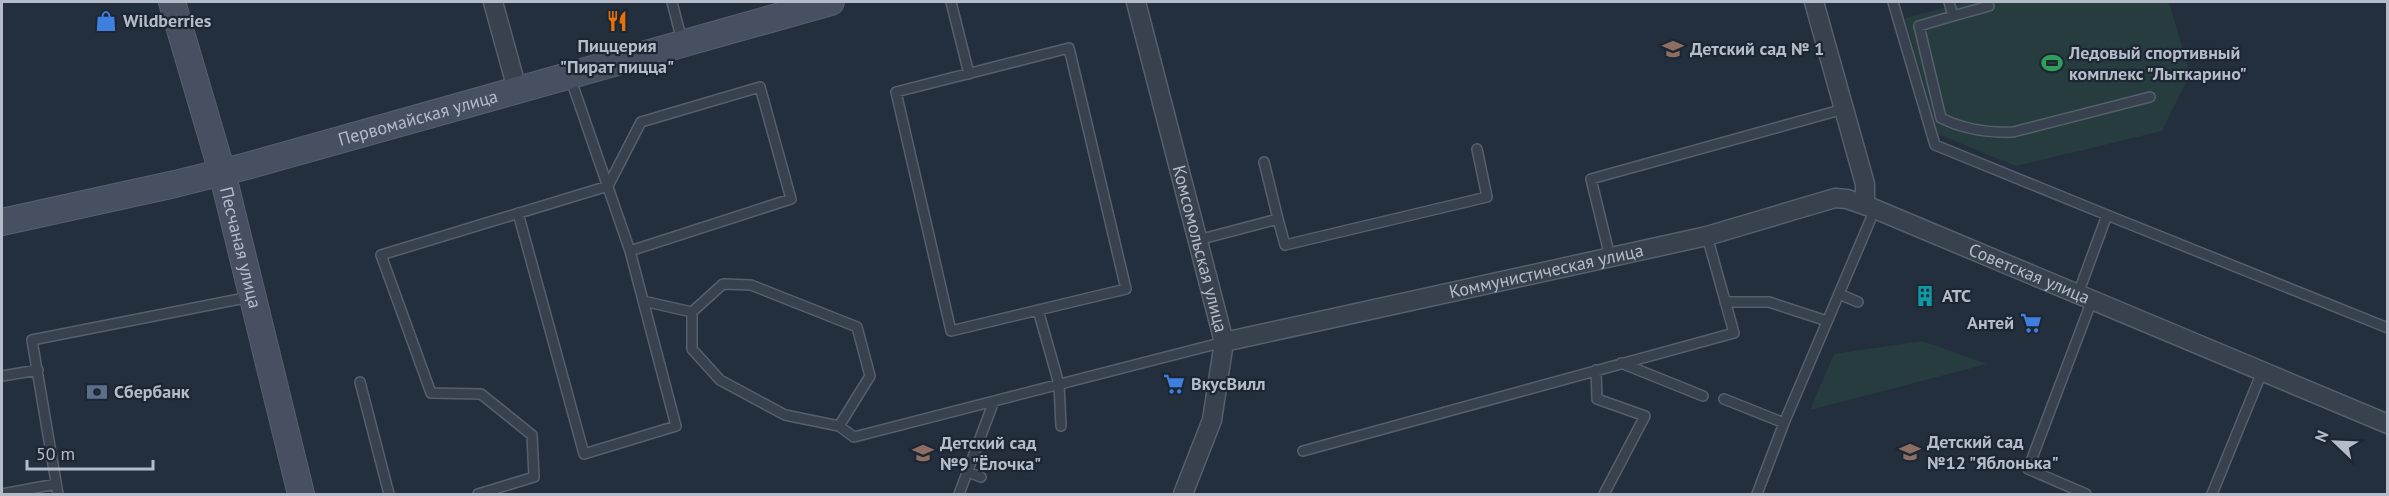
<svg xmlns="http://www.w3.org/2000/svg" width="2389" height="496" font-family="'PT Sans',sans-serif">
	<rect width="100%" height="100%" fill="#242f3e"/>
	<path fill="#263c3f" d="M1967,2H2169L2190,74L2162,131L2016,166L1938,134L1905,18Z
		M1922,341L1987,364L1810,410L1834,354Z"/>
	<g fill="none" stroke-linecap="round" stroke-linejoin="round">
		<defs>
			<path id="lane" d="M672,2L682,41
				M951,2L969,74
				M1893,2L1935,145L2107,215L2078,294
				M1949,2L1953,16L1989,6
				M1953,16L1919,26L1941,118C1963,129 1988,133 2013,132L2150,97
				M1069,48L1126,289L951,331L896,92Z
				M1264,162L1278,219
				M518,213L584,454L676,426L630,251
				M2107,215L2388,328
				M1198,240L1278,219L1285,245L1487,197L1477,149
				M1610,257L1591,179L1844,109
				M1839,294L1858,302
				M643,301L692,312L723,284L751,285L857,327L870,376L839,426L785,415L720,380L692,349V312
				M1725,302H1769L1827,321
				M1038,310L1059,384L1061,426
				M1621,363L1703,396
				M1596,370L1597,399L1645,416L1604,494
				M2,376L38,370
				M360,382L389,494
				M1724,399L1784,423
				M839,426L854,437L1224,342
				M1303,451L1734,333L1707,236
				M968,472L981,477
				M2,494L56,484
				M58,494L32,340L250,297
				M478,494L534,477L532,435L481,394L431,393L381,255L608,186L641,122L760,87L791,199L630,251L570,77
				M959,494L994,401
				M1757,494L1784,423L1875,209
				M2086,494L2028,469L2092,300
				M2212,494L2262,372"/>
			<g id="street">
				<path d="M493,2L517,89"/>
				<path id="s1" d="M1136,2L1224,342L1212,420L1183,494"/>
				<path d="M1814,2L1865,184V205"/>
				<path id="s2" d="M1224,342L1707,236L1835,198L1847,199L1870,207L2388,424"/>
			</g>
			<g id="secondary">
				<path id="s3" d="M172,2L222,172L301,494"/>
				<path id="s4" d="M2,222L175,184L247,166L831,2"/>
			</g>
		</defs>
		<use href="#lane" stroke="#565f6c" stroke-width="12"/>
		<use href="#street" stroke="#565f6c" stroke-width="21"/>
		<use href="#secondary" stroke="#565f6c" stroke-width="28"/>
		<use href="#lane" stroke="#38414e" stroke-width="9"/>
		<use href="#street" stroke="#38414e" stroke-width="18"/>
		<use href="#secondary" stroke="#465061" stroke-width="26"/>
	</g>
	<defs>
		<symbol id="shop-bare" viewBox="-9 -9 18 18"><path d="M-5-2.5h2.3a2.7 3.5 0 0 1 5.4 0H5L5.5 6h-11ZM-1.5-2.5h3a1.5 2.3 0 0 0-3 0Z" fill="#3f7fe0" stroke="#1d2633" stroke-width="2.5" paint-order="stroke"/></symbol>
		<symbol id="restaurant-bare" viewBox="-9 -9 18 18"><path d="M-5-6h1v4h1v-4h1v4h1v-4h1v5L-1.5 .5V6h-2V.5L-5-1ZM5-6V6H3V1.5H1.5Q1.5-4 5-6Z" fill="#e8710a" stroke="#1d2633" stroke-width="2.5" paint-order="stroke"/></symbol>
		<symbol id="school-bare" viewBox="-9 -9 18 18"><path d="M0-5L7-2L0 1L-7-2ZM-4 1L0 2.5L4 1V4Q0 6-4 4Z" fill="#8d6e63" stroke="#1d2633" stroke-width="2.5" paint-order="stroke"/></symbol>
		<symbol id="stadium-bare" viewBox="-9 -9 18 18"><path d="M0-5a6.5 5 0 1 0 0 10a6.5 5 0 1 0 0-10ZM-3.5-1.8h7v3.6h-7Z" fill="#2e9e5b" stroke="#1d2633" stroke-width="2.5" paint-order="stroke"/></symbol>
		<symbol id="building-bare" viewBox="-9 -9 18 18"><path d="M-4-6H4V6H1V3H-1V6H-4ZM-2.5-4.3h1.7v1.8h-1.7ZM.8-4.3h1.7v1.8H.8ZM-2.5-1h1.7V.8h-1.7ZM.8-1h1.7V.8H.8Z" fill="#0f9aa8" stroke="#1d2633" stroke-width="2.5" paint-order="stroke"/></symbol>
		<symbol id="supermarket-bare" viewBox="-9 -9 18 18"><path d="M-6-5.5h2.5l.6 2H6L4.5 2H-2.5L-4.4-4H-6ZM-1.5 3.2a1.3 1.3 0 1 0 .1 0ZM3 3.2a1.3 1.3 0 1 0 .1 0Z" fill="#3f7fe0" stroke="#1d2633" stroke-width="2.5" paint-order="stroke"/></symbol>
		<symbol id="bank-bare" viewBox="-9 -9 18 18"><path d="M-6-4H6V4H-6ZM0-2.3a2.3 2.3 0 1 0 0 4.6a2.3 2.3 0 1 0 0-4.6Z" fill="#5c6f8a" stroke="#1d2633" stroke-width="2.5" paint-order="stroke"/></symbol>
	</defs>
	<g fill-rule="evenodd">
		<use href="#shop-bare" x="91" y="6" width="30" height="30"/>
		<use href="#restaurant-bare" x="602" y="6" width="30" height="30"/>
		<use href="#school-bare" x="1658" y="34" width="30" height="30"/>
		<use href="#stadium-bare" x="2037" y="48" width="30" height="30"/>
		<use href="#building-bare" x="1910" y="281" width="30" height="30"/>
		<use href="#supermarket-bare" x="2016" y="308" width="30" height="30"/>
		<use href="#supermarket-bare" x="1159" y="369" width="30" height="30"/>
		<use href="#bank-bare" x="82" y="377" width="30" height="30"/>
		<use href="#school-bare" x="1895" y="437" width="30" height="30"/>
		<use href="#school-bare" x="908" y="438" width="30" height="30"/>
	</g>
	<g text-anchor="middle" stroke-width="4.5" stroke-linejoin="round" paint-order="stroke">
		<g font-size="18" font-weight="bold" fill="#b4bcc9" stroke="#1d2633" text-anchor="start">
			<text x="123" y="27">Wildberries</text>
			<text x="617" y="52" text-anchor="middle">Пиццерия<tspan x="617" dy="21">"Пират пицца"</tspan></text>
			<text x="1690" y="55">Детский сад № 1</text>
			<text x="2069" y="59">Ледовый спортивный<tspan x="2069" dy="21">комплекс "Лыткарино"</tspan></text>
			<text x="1942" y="302">АТС</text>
			<text x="2014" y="329" text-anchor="end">Антей</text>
			<text x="1191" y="390">ВкусВилл</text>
			<text x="114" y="398">Сбербанк</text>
			<text x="1927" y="448">Детский сад<tspan x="1927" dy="21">№12 "Яблонька"</tspan></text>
			<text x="940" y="449">Детский сад<tspan x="940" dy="21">№9 "Ёлочка"</tspan></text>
		</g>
		<g font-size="18" fill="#b4bcc9" stroke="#1d2633">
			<text dy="6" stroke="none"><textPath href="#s4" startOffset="429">Первомайская улица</textPath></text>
			<text dy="6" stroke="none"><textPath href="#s3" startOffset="255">Песчаная улица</textPath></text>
			<text dy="6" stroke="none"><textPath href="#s1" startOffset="255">Комсомольская улица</textPath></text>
			<text dy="6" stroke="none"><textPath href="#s2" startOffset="330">Коммунистическая улица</textPath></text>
			<text dy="6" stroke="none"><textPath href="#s2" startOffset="837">Советская улица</textPath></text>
		</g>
	</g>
	<rect width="2389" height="496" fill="none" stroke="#b4bcc9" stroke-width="6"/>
	<g transform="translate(2335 442) rotate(293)" stroke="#1d2633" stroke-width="4.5" paint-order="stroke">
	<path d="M0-4.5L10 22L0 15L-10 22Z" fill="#b4bcc9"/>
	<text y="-9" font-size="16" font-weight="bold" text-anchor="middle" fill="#b4bcc9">N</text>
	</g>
	<path d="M27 460v9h126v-9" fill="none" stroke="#b4bcc9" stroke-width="3"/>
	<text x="36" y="460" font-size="18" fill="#b4bcc9" stroke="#1d2633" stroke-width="4.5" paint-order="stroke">50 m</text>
</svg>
